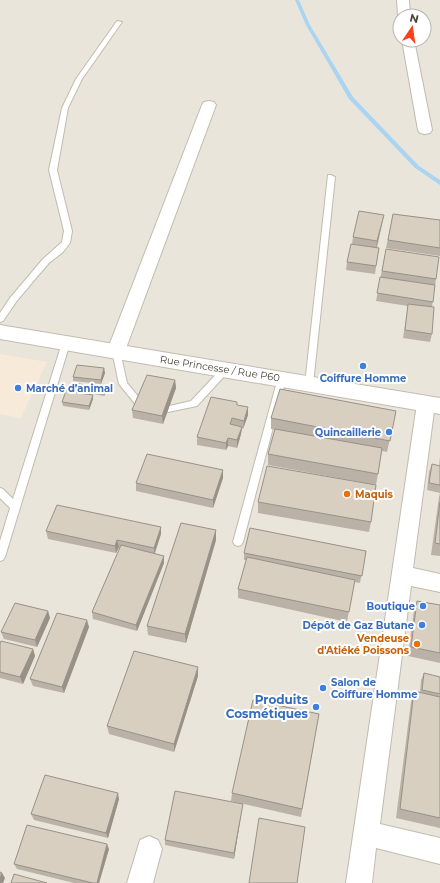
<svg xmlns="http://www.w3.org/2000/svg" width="440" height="883" font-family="Montserrat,sans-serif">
	<rect width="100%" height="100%" fill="#f6f3ec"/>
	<path fill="#eae5da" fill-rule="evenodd" d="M0,0H440V883H0ZM400,16H424V40H400Z"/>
	<path fill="#f7ead8" d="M0,354L47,362L21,418L0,414Z"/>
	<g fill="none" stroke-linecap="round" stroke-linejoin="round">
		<path fill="#a9d4f2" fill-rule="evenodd" d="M295,0H299L310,25L353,97L419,166L440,180V185L415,168L349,99L306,25Z"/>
		<defs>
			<path id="service" d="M117,21L122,22L82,79L68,108L57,170L72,231L70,243L63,252L49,263L36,278L16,302L3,321L0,322V313L10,298L43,259L62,242L64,231L49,170L62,108L76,79Z
				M328,175H331L335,177L313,384L309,387L305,384Z
				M66,340L70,343L5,557L3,560L0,561V541L10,508L0,498V488L3,489L13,499L62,343Z
				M116,348L120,351L127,383L142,401L143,403L142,405H136L119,384L112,351Z
				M226,366L230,369L229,371L197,406L168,412L165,411L164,409L165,407L191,401L223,367Z
				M282,375L286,378L243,542L241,545L238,546L235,545L233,542L278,378Z"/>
			<path id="minor" d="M397,0H409L410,16H400V19L398,16Z
				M402,40H414L432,130L430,133L425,134L420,133L418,130Z
				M209,101L214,102L216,105L125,351L122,355L116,357L110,355L107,351L202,105L204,102Z
				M426,397L433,399L435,404L413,568L440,574V592L411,586L380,824L440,838V864L376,848L372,883H346L417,404L419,399Z
				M149,836L158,840L162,849L153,883H127L140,840Z"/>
			<path id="tertiary" d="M0,325L440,398V414L0,339Z"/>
		</defs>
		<use href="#service" stroke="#c2bbae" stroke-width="2"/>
		<use href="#minor" stroke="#c2bbae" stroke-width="2"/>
		<use href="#tertiary" stroke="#c2bbae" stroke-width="2"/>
		<use href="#service" fill="#fff" fill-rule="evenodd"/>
		<use href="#minor" fill="#fff" fill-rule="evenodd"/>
		<use href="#tertiary" fill="#fff" fill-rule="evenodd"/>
	</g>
	<path fill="#bab2a6" d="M393,214L440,220V256L386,248Z
		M384,215L377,248H379L375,274L346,270L347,262L352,244L353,237Z
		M386,249L436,279L432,307V334L430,342L403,338L408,306L376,301Z
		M104,368L105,373L101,384L73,381V377Z
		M175,380L176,388L163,424L133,418L132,410Z
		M72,386L106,392L104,396L72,390Z
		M93,399L89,410L63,406L62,402Z
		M237,405L248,415L243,429L242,428L241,434L237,448L228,446L226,450L197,445V437Z
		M396,411L387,452L382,451L376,485L268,465V454L275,430L271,429V418Z
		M440,457V493L427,490L429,472L432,464L439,466Z
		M223,478L213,508L136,491V483Z
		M440,493V556L431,555L439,497Z
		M258,502L371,522L369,532L258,513Z
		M161,527V534L155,553L164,563L137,631L93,619L92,612L120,548L119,547L116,553L48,539L46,531Z
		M216,530V540L186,643L148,635L147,626Z
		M366,551L360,583L354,582L347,622L238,598V589L246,560H244V553Z
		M417,601L440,605V663L408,656L414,610Z
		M48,611L50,618L37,647L4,639L1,632Z
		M89,627L64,693L33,686L30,679Z
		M0,644L33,649L35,656L23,684L0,678Z
		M424,673L440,677V828L396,818L411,702L414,691L420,692L421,680Z
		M198,676L174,752L109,734L107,726Z
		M319,714L301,817L231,801L232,793Z
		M119,799L108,838L34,820L31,814Z
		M242,809L234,859L165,845V840Z
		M109,849L99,883H74L17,869L14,864Z"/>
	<path fill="#979187" d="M384,215L382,223L376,249L377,241Z
		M104,368L105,373L101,384V380Z
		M175,380L176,388L163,424L162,416Z
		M105,388L106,392L104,396V392Z
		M93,395V399L89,410V406Z
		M248,407V415L243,429L244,421Z
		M242,427L241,434L237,448V440Z
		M228,438V446L226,450V443Z
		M223,470V478L213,508V500Z
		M161,527V534L154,555V548Z
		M216,530V540L186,643L185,634Z
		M117,540L119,547L116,553L115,546Z
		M164,556V563L137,631L136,625Z
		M48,611L50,618L37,647L35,640Z
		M87,620L89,627L64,693L62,687Z
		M33,649L35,656L23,684L20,677Z
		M198,667V676L174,752V744Z
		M118,793L119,799L108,838L106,833Z
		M243,804L242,809L234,859V853Z
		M107,844L109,849L99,883H97Z
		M2,873L5,878L3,883H0V879Z"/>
	<path fill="#d8cfc1" stroke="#979187" d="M359,211L384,215L377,241L353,237Z
		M393,214L440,220V248L388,240Z
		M351,244L379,248L376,266L347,262Z
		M386,249L439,257L436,279L382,271Z
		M380,277L435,285L433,302L377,293Z
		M408,304L434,307L432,334L405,330Z
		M77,365L104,368L101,380L73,377Z
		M147,375L175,380L162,416L132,410Z
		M73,383L105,388L104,392L72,386Z
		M280,389L396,411L390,441L271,418Z
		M66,391L93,395L89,406L62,402Z
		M211,397L237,402V405L248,407L244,421L232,418L230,424L242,427L237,440L228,438L226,443L197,437Z
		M275,429L382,448L378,474L268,454Z
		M147,454L223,470L213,500L136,483Z
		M432,464L440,466V485L429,483Z
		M267,466L376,485L371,522L258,502Z
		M440,502V544L435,543Z
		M57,505L161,527L154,548L117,540L115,546L46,531Z
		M181,523L216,530L185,634L147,626Z
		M250,528L366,551L362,576L244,553Z
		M121,545L164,556L136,625L92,612Z
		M247,557L355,580L349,612L238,589Z
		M417,601L440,605V653L411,647Z
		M15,603L48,611L35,640L1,632Z
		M57,613L87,620L62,687L30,679Z
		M1,641L33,649L20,677L0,672V644Z
		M134,651L198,667L174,744L107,726Z
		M424,673L440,677V694L422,690Z
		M414,691L440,697V818L400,809Z
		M253,700L319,714L302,809L232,793Z
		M45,775L118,793L106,833L31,814Z
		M175,791L243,804L234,853L165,840Z
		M259,818L305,827L297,883H249Z
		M27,825L107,844L97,883H93L14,864Z
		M0,872L2,873L0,879Z
		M14,874L47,883H11Z"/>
	<g fill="#3f7fe0" stroke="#fff" stroke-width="1.5">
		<circle cx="363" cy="366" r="4"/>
		<circle cx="18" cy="388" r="4"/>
		<circle cx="389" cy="432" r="4"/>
		<circle cx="423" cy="606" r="4"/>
		<circle cx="422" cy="625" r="4"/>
		<circle cx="323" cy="688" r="4"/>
		<circle cx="316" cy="707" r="4"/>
	</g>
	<g fill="#e8710a" stroke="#fff" stroke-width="1.5">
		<circle cx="347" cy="494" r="4"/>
		<circle cx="417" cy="644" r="4"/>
	</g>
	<g text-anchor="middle" stroke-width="4" stroke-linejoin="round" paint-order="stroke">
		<g font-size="10" fill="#4b4439" stroke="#fff">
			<text transform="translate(220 368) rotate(9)" y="4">Rue Princesse / Rue P60</text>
		</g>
		<g font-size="10" font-weight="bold" fill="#366cbe" stroke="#fff" text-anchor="end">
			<text x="363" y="382" text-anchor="middle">Coiffure Homme</text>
			<text x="26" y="392" text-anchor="start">Marché d’animal</text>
			<text x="381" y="436">Quincaillerie</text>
			<text x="415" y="610">Boutique</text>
			<text x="414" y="629">Dépôt de Gaz Butane</text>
			<text x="331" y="686" text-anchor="start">Salon de<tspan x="331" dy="12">Coiffure Homme</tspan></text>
		</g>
		<g font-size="10" font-weight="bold" fill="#c56008" stroke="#fff" text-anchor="start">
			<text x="355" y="498">Maquis</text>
			<text x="409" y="642" text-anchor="end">Vendeuse<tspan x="409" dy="12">d'Atiéké Poissons</tspan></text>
		</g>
		<g font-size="12" font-weight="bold" fill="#366cbe" stroke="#fff" text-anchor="end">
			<text x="308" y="704">Produits<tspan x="308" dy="14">Cosmétiques</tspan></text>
		</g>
	</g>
	<g transform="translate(412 28) rotate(13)"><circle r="19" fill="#ffffff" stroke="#b7b4b0"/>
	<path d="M0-3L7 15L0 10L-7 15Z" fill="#fc3f1d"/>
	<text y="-6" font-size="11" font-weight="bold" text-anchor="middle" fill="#4b4439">N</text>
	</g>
</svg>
